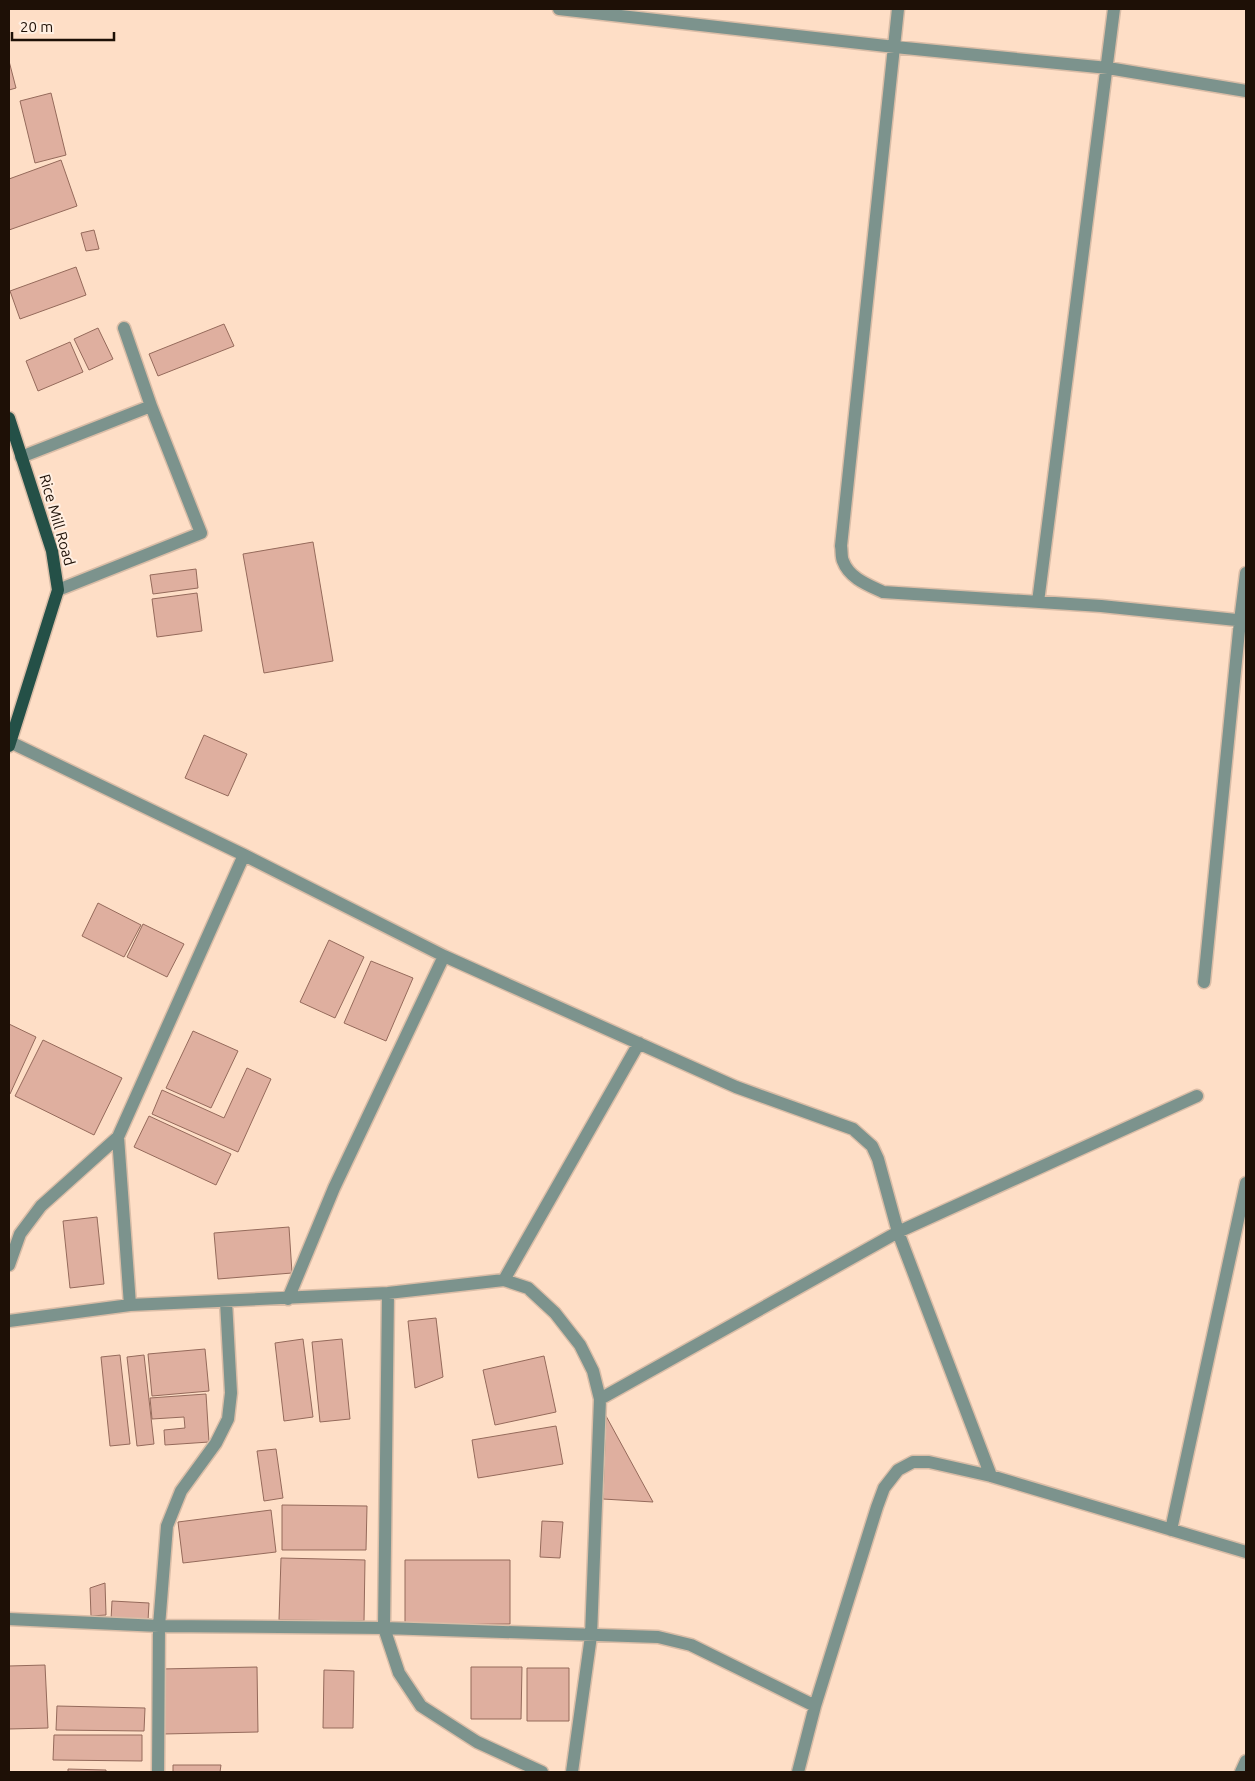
<svg xmlns="http://www.w3.org/2000/svg" width="1255" height="1781" font-family="Ubuntu,sans-serif">
	<rect width="100%" height="100%" fill="#fedec6"/>
	<path fill="#dfaf9f" stroke="#956a5b" d="M9,61L16,88L9,90Z
		M51,93L66,155L35,163L20,101Z
		M61,160L77,206L9,230V179Z
		M94,230L99,249L86,251L81,233Z
		M76,267L86,295L20,319L10,291Z
		M224,324L234,346L158,376L149,354Z
		M98,328L113,359L89,370L74,339Z
		M70,342L83,372L38,391L26,361Z
		M313,542L333,661L264,673L243,554Z
		M196,569L198,588L153,594L150,575Z
		M197,593L202,631L157,637L152,599Z
		M204,735L247,754L228,796L185,778Z
		M98,903L141,925L124,957L82,936Z
		M143,924L184,944L167,977L127,957Z
		M329,940L364,957L335,1018L300,1002Z
		M371,961L413,978L386,1041L344,1023Z
		M9,1024L36,1037L10,1094L9,1093Z
		M193,1031L238,1051L211,1108L166,1088Z
		M43,1040L122,1078L94,1135L15,1096Z
		M247,1068L271,1079L238,1152L152,1114L162,1090L224,1118Z
		M149,1116L231,1154L216,1185L134,1147Z
		M97,1217L104,1284L70,1288L63,1221Z
		M289,1227L292,1273L218,1279L214,1233Z
		M436,1318L443,1377L415,1388L408,1321Z
		M303,1339L313,1417L284,1421L275,1343Z
		M342,1339L350,1419L320,1422L312,1342Z
		M205,1349L209,1391L152,1396L148,1354Z
		M120,1355L130,1444L110,1446L101,1357Z
		M144,1355L154,1444L137,1446L127,1357Z
		M544,1356L556,1412L495,1425L483,1370Z
		M206,1394L209,1442L165,1445L164,1430L185,1428L184,1417L152,1419L150,1398Z
		M606,1416L653,1502L603,1499Z
		M556,1426L563,1464L478,1478L472,1440Z
		M276,1449L283,1498L264,1501L257,1451Z
		M282,1505L367,1506L366,1550H282Z
		M271,1510L276,1552L183,1563L178,1522Z
		M542,1521L563,1522L560,1558L540,1557Z
		M281,1558L365,1560L364,1621L279,1620Z
		M405,1560H510V1624L405,1625Z
		M105,1583L106,1615L91,1616L90,1588Z
		M112,1601L149,1603L148,1621L111,1620Z
		M45,1665L48,1728L9,1729V1666Z
		M257,1667L258,1732L163,1734L161,1669Z
		M471,1667H522L521,1719H471Z
		M527,1668H569V1721H527Z
		M324,1670L354,1671L353,1728H323Z
		M57,1706L145,1708L144,1731L56,1730Z
		M54,1735H142V1761L53,1760Z
		M173,1765H221L220,1772H173Z
		M68,1769L106,1770V1772H68Z"/>
	<g fill="none" stroke-linecap="round" stroke-linejoin="round">
		<defs>
			<path id="minor" d="M559,9L895,47L1108,68L1246,91
				M898,9L841,546C842,550 841,557 843,561C849,578 868,585 883,592L1101,606L1246,621
				M21,457L151,406
				M58,590L201,533L151,406L124,328
				M1038,602L1114,9
				M10,742L244,855L444,956L736,1087L853,1129L872,1146L878,1159L898,1232L991,1476
				M1204,982L1240,621L1246,573
				M9,1265L20,1234L41,1206L118,1137
				M504,1280L528,1288L555,1313L580,1345L593,1371L600,1399L591,1636L572,1772
				M388,1293L384,1628L399,1673L421,1706L477,1742L542,1772
				M288,1299L334,1188L444,956
				M130,1305L118,1137L244,855
				M9,1321L130,1305L388,1293L504,1280L639,1043
				M600,1399L898,1232L1197,1096
				M1171,1530L1246,1183
				M9,1619L159,1626L384,1628L658,1637L691,1645L815,1706
				M158,1772L159,1626L167,1526L181,1491L216,1443L228,1419L231,1393L226,1301
				M798,1772L815,1706L877,1507L884,1488L898,1470L913,1462H929L991,1476L1246,1552
				M1241,1772L1246,1761"/>
			<path id="major" d="M9,418L52,551L58,590L9,746"/>
		</defs>
		<use href="#minor" stroke="#dabda7" stroke-width="15"/>
		<use href="#major" stroke="#dabda7" stroke-width="15"/>
		<use href="#minor" stroke="#7c938d" stroke-width="12"/>
		<use href="#major" stroke="#245047" stroke-width="12"/>
	</g>
	<g text-anchor="middle" stroke-width="4" stroke-linejoin="round" paint-order="stroke">
		<g font-size="15" fill="#1e1006" stroke="#ffefe2">
			<text transform="translate(57 520) rotate(74)" y="5">Rice Mill Road</text>
		</g>
	</g>
	<rect width="1255" height="1781" fill="none" stroke="#1e1006" stroke-width="20"/>
	<path d="M12 32v8h102v-8" fill="none" stroke="#1e1006" stroke-width="2.5"/>
	<text x="20" y="32" font-size="15" fill="#1e1006" stroke="#ffefe2" stroke-width="4" paint-order="stroke">20 m</text>
</svg>
